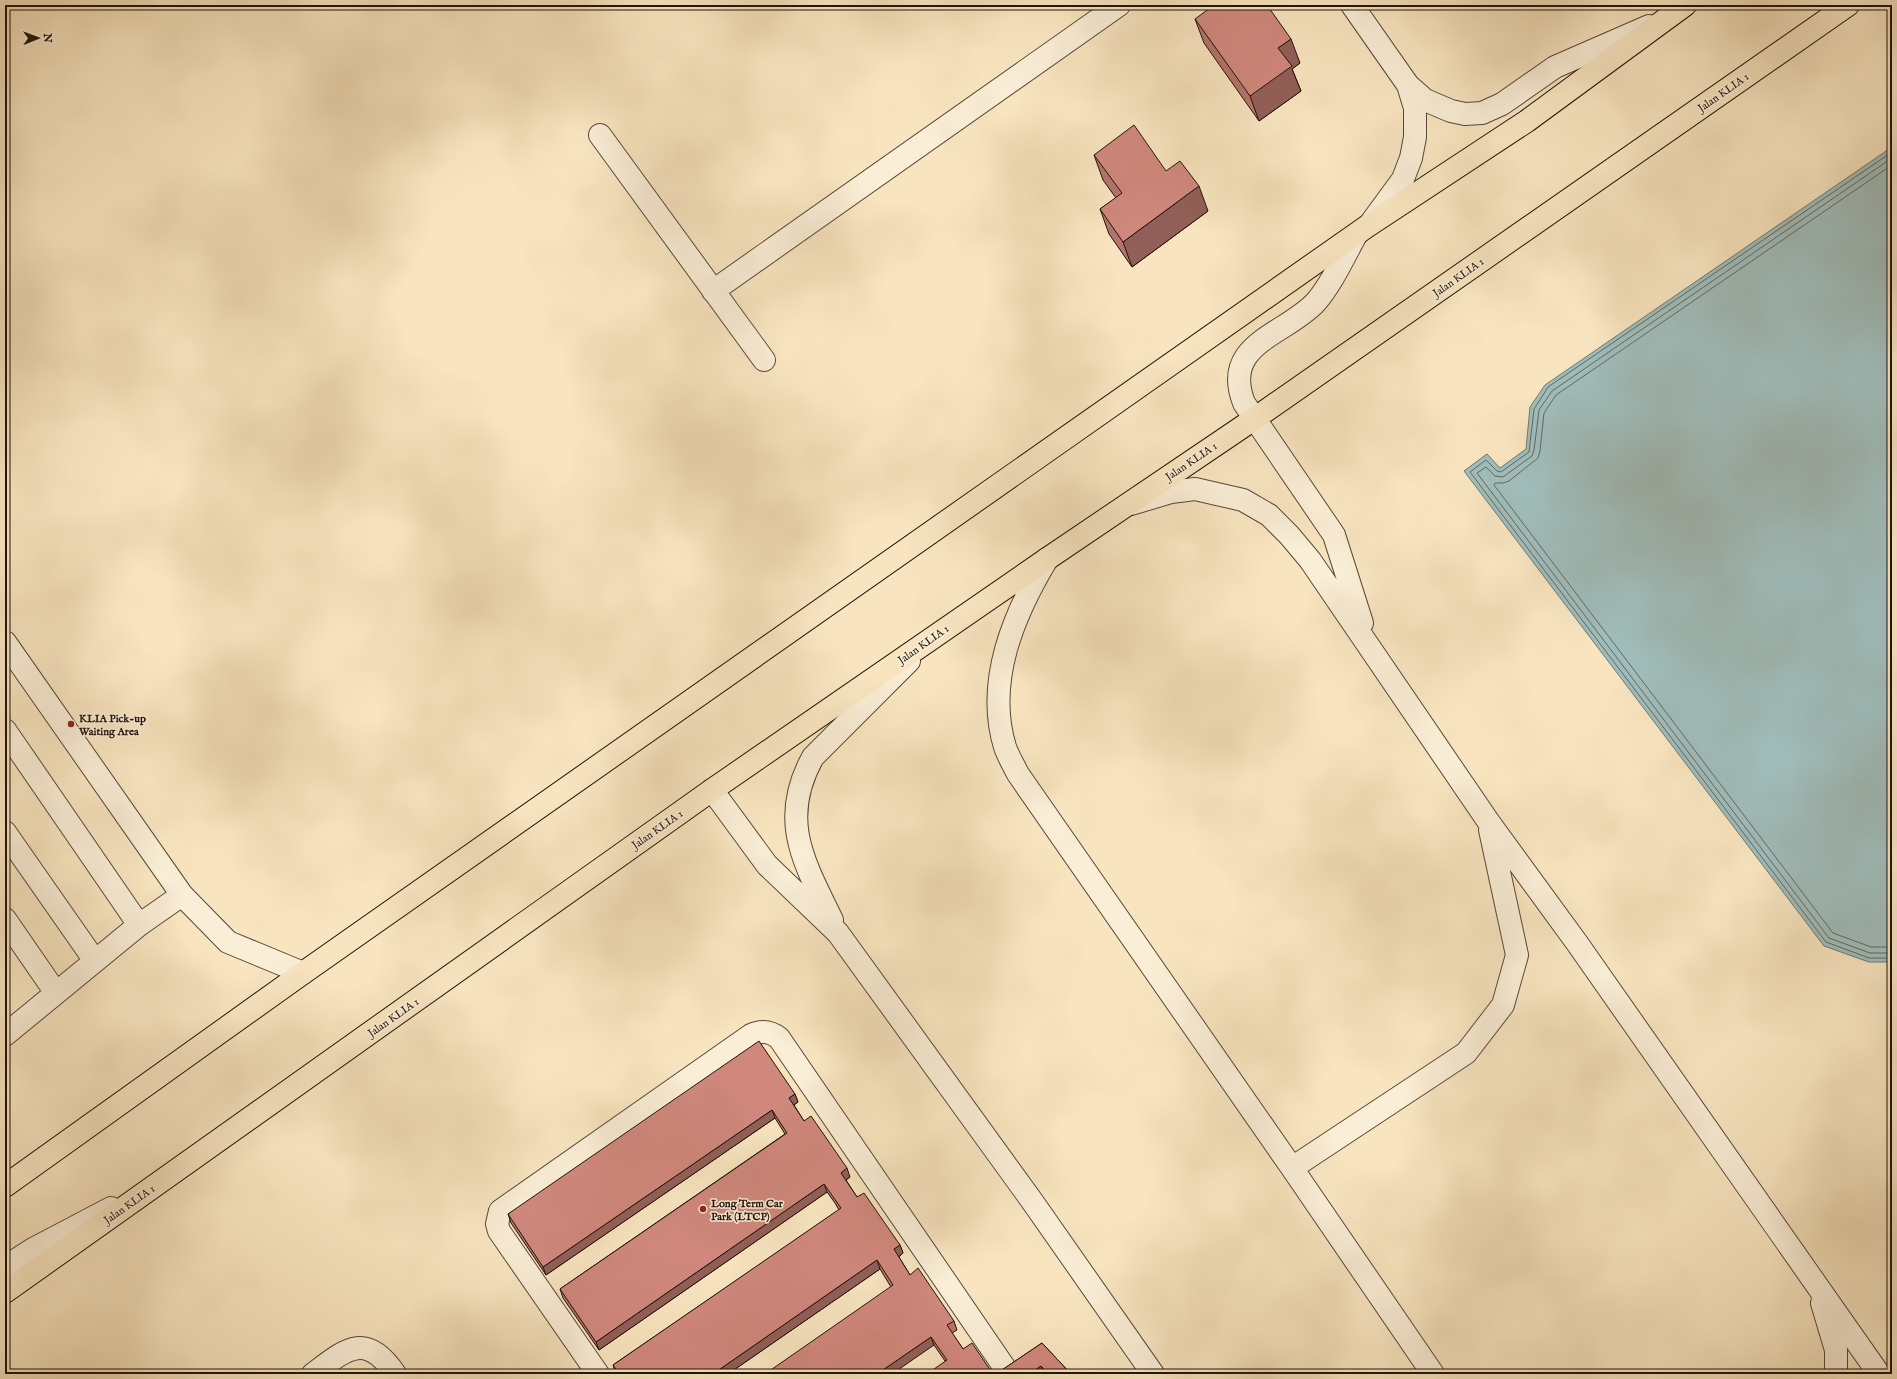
<svg xmlns="http://www.w3.org/2000/svg" width="1897" height="1379" font-family="'IM FELL English',serif">
	<rect width="100%" height="100%" fill="#f8e5c0"/>
	<filter id="stains"><feTurbulence type="fractalNoise" baseFrequency=".005" numOctaves="4"/><feColorMatrix values="0 0 0 0 .2 0 0 0 0 .09 0 0 0 0 .02 0 0 0 .5 -.17"/></filter>
	<radialGradient id="worn" r=".72"><stop offset=".6" stop-color="#630" stop-opacity="0"/><stop offset="1" stop-color="#630" stop-opacity=".3"/></radialGradient>
	<path fill="#a0bdbb" stroke="#6d7974" d="M1892,147V962H1869L1824,946L1464,471L1487,454L1500,468L1526,449L1530,407L1545,385Z"/>
	<g fill="none" stroke-linecap="round" stroke-linejoin="round">
		<path stroke="#606862" stroke-width="1" d="M1892,152L1548,387L1534,409L1529,452L1501,472L1497,471L1486,460L1470,472L1826,942L1869,958H1892
			M1892,158L1552,391L1539,410L1534,450L1532,456L1503,477L1495,476L1486,467L1477,473L1829,938L1870,953H1892
			M1892,165L1556,395L1544,413L1540,451L1538,458L1509,481L1503,483H1495L1494,485L1833,933L1871,947H1892"/>
		<defs>
			<path id="minor" d="M1352,5L1408,85L1425,100L1451,111L1465,114L1482,113L1502,104L1555,67L1649,26
				M600,135L764,360
				M1370,224L1403,179L1411,158L1415,137V108L1408,85
				M1356,235C1345,255 1330,287 1315,303C1283,336 1221,344 1244,403L1334,535L1362,623
				M713,291L1119,5
				M1131,504L1171,492L1195,489L1243,500L1269,515L1289,535L1310,560L1488,821L1577,943L1879,1374
				M1047,559C1014,614 985,681 1005,747C1008,756 1014,766 1018,774L1292,1168L1433,1374
				M5,642L182,895L228,942L303,973
				M5,730L139,925
				M712,790L767,865L838,933L1032,1201L1153,1374
				M5,832L95,961
				M5,919L56,993
				M832,920C804,862 778,820 813,757L909,661
				M5,1035L139,925L182,895
				M1292,1168L1466,1053L1503,1005L1517,955L1490,830
				M5,1267L33,1249L111,1208
				M1822,1303L1836,1350V1374
				M313,1374C346,1349 366,1331 395,1374
				M598,1374L499,1231L497,1224L500,1211L751,1035C762,1030 770,1031 779,1038L1009,1374"/>
			<path id="major" d="M5,1186L303,973L1369,225L1527,121L1685,5
				M5,1292L712,790L1047,559L1254,419L1848,5"/>
		</defs>
		<use href="#minor" stroke="#564838" stroke-width="24"/>
		<use href="#major" stroke="#20130a" stroke-width="24"/>
		<use href="#minor" stroke="#faeed6" stroke-width="22"/>
		<use href="#major" stroke="#f8e5c0" stroke-width="22"/>
	</g>
	<path fill="#b3756c" stroke="#20130a" d="M1195,19L1300,63L1292,69L1301,91L1259,121L1204,43Z
		M1094,155L1166,171L1208,211L1132,267L1109,234L1100,209L1116,198L1103,180Z
		M795,1094L798,1102L794,1105L804,1121L850,1177L846,1180L857,1197L900,1245L903,1253L899,1257L910,1275L954,1321L957,1330L952,1333L963,1349L945,1361L934,1345L891,1287L880,1269L728,1374H616L613,1365L839,1210L835,1203L827,1192L599,1350L563,1298L560,1289L785,1134L775,1118L546,1275L511,1223L508,1214Z
		M1042,1343L1071,1374H996Z"/>
	<path fill="#925f58" stroke="#20130a" d="M1291,39L1300,63L1292,69L1301,91L1259,121L1250,96L1278,48Z
		M1199,186L1208,211L1132,267L1123,242Z
		M795,1094L798,1102L792,1106L789,1098Z
		M772,1110L775,1118L546,1275L543,1267Z
		M847,1168L850,1177L844,1181L841,1173Z
		M824,1184L827,1192L599,1350L596,1342Z
		M900,1245L903,1253L897,1258L894,1249Z
		M877,1260L880,1269L728,1374H713Z
		M931,1337L934,1345L892,1374H877Z
		M1041,1366L1044,1374H1029Z"/>
	<path fill="#d0887d" stroke="#20130a" d="M1214,5H1267L1291,39L1278,48L1292,66L1250,96L1195,19Z
		M1134,125L1166,171L1180,161L1199,186L1123,242L1100,209L1122,193L1094,155Z
		M759,1041L795,1094L789,1098L804,1121L811,1116L847,1168L841,1173L857,1197L864,1193L900,1245L894,1249L910,1275L918,1268L954,1321L947,1325L963,1349L972,1343L993,1374H927L947,1360L931,1337L877,1374H765L893,1285L877,1260L713,1374H619L613,1365L841,1208L824,1184L596,1342L560,1289L787,1133L772,1110L543,1267L508,1214Z
		M1042,1343L1071,1374H1048L1041,1366L1029,1374H996Z"/>
	<g fill="#8f2418" stroke="#faeed6" stroke-width="1.5">
		<circle cx="71" cy="724" r="4"/>
		<circle cx="703" cy="1209" r="4"/>
	</g>
	<g text-anchor="middle" stroke-width="3" stroke-linejoin="round" paint-order="stroke">
		<g font-size="11" fill="#20130a" stroke="#faeed6">
			<text transform="translate(1723 92) rotate(-35)" y="4">Jalan KLIA 1</text>
			<text transform="translate(1458 277) rotate(-35)" y="4">Jalan KLIA 1</text>
			<text transform="translate(1191 461) rotate(-34)" y="4">Jalan KLIA 1</text>
			<text transform="translate(923 644) rotate(-35)" y="4">Jalan KLIA 1</text>
			<text transform="translate(657 829) rotate(-35)" y="4">Jalan KLIA 1</text>
			<text transform="translate(393 1017) rotate(-35)" y="4">Jalan KLIA 1</text>
			<text transform="translate(129 1204) rotate(-35)" y="4">Jalan KLIA 1</text>
		</g>
		<g font-size="11" font-weight="bold" fill="#20130a" stroke="#faeed6" text-anchor="start">
			<text x="79" y="722">KLIA Pick-up<tspan x="79" dy="13">Waiting Area</tspan></text>
			<text x="711" y="1207">Long Term Car<tspan x="711" dy="13">Park (LTCP)</tspan></text>
		</g>
	</g>
	<rect width="1897" height="1379" fill="none" stroke="#f8e5c0" stroke-width="20"/>
	<rect x="6" y="6" width="1885" height="1367" fill="none" stroke="#20130a" stroke-width="2"/>
	<rect x="10" y="10" width="1877" height="1359" fill="none" stroke="#20130a"/>
	<g transform="translate(38 38) rotate(89)" stroke="#faeed6" stroke-width="3" paint-order="stroke">
	<path d="M0-3L7 15L0 10L-7 15Z" fill="#20130a"/>
	<text y="-6" font-size="11" font-weight="bold" text-anchor="middle" fill="#20130a">N</text>
	</g>
	<rect width="100%" height="100%" filter="url(#stains)"/>
	<rect width="100%" height="100%" fill="url(#worn)"/>
</svg>
